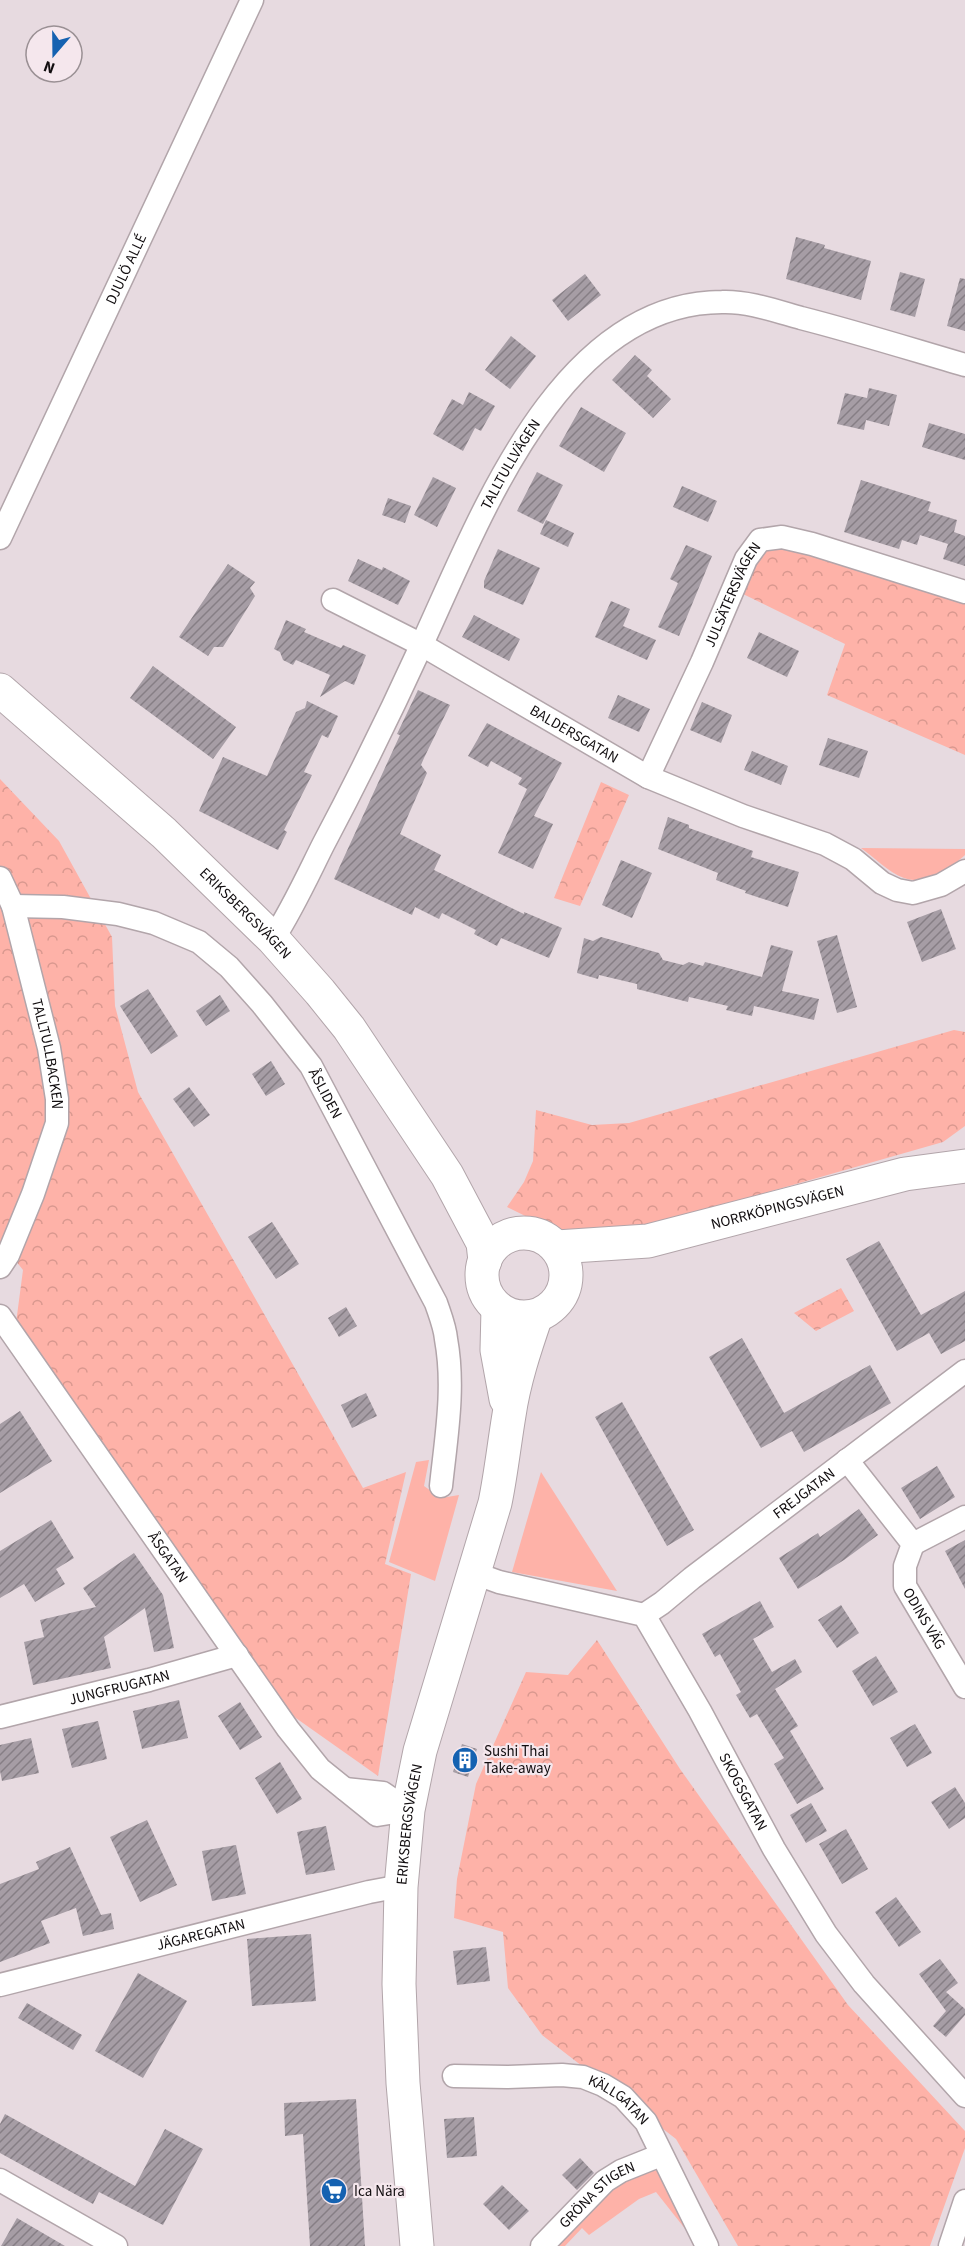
<svg xmlns="http://www.w3.org/2000/svg" width="965" height="2246" font-family="'Source Sans 3',sans-serif">
	<defs>
		<pattern id="forest-crowns" width="20" height="18" patternUnits="userSpaceOnUse" patternTransform="scale(1.5)"><rect width="20" height="18" fill="#feb2a8"/><path d="M2 6a3 3 0 1 1 6 0M12 15a3 3 0 1 1 6 0" fill="none" stroke="#d9988f"/></pattern>
		<pattern id="building-hatch" width="6" height="6" patternUnits="userSpaceOnUse" patternTransform="scale(1.5)"><rect width="6" height="6" fill="#a69da5"/><path d="M-1 1l2-2M0 6l6-6M5 7l2-2" fill="none" stroke="#867e85"/></pattern>
	</defs>
	<rect width="100%" height="100%" fill="#e7dae0"/>
	<path fill="#feb2a8" d="M861,848L965,849V855C952,867 923,886 904,878C888,872 875,858 861,848Z
		M429,1460L424,1486L441,1498L459,1495L435,1581L389,1562L416,1462Z
		M541,1472L617,1591L512,1572Z
		M648,2167L662,2173L705,2246H694L686,2230L656,2192L639,2199L589,2235L582,2228L565,2246H551L605,2188Z"/>
	<path fill="url(#forest-crowns)" d="M780,546L809,552L965,604V755L827,695L845,644L741,593L764,549Z
		M0,779L59,841L112,937L115,1006L138,1092L363,1488L406,1472L385,1564L411,1574L378,1776L293,1716L16,1323L23,1270L5,1247L0,1251Z
		M601,782L629,795L580,906L554,898Z
		M954,1030L965,1032V1126L943,1142L614,1236L562,1234L507,1207L524,1182L533,1161L536,1110L592,1125L629,1123Z
		M841,1288L854,1311L816,1331L794,1313Z
		M597,1640L680,1769L848,2005L965,2131V2148L930,2246H738L676,2139L542,2035L508,1988L503,1932L454,1918L457,1879L476,1784L526,1672L568,1675Z"/>
	<path fill="url(#building-hatch)" d="M796,237L825,245L824,248L871,261L861,300L786,279Z
		M900,272L925,279L915,317L890,310Z
		M585,274L601,295L568,321L552,300Z
		M960,278L965,279V331L947,326Z
		M511,336L536,356L510,389L485,370Z
		M635,355L652,370L647,376L671,399L653,418L612,380Z
		M869,388L897,395L889,426L866,420L864,430L837,424L845,393L867,398Z
		M469,392L495,406L481,431L475,428L463,451L433,434L452,399L463,405Z
		M581,407L626,433L604,472L559,446Z
		M929,423L965,434V460L922,447Z
		M537,472L563,485L543,524L517,511Z
		M433,477L456,488L437,527L414,515Z
		M861,480L931,502L928,511L957,520L954,532L965,536V566L943,559L948,544L920,535L917,545L902,540L899,549L844,532Z
		M682,486L717,501L708,522L673,507Z
		M388,498L411,506L405,523L382,515Z
		M546,520L574,533L568,547L540,534Z
		M686,545L712,556L679,636L658,627L678,583L670,579Z
		M498,549L540,568L523,605L484,588V581Z
		M358,559L382,570L383,567L410,581L398,605L348,581Z
		M228,564L255,582L250,588L255,596L223,647H214L208,656L179,637Z
		M611,601L630,609L623,626L656,640L647,660L595,637Z
		M474,615L520,639L509,661L462,637Z
		M286,620L306,629L304,632L341,648L343,645L366,655L354,685L345,681L320,697L330,675L296,660L293,665L283,660L280,652L274,649Z
		M759,632L799,651L787,677L747,658Z
		M153,666L236,727L213,759L130,698Z
		M418,690L450,705L424,758L421,765L427,773L400,834L441,855L434,870L524,914V912L562,928L549,958L501,938L497,946L474,934L476,930L442,913L439,919L415,907L412,915L334,879L400,735L397,734Z
		M618,695L650,709L639,732L608,718Z
		M307,701L338,716L328,738L322,735L304,772L312,775L284,830L287,832L278,850L199,811L223,757L267,776L296,712L305,708Z
		M702,702L732,715L721,743L690,730Z
		M487,723L562,763L534,816L553,824L533,869L498,853L527,789L518,784L522,778L491,761L488,767L468,756Z
		M828,738L868,751L859,778L819,765Z
		M752,751L788,766L781,785L744,770Z
		M668,817L689,825V828L753,851L751,857L799,872L788,907L745,893L746,891L716,880L718,873L658,849Z
		M621,860L652,873L632,918L602,905Z
		M941,909L956,949L922,962L907,922Z
		M837,935L857,1007L837,1013L817,941Z
		M601,937L659,953L663,960L683,965L689,962L703,966L705,962L762,977L771,945L793,951L782,991L819,999L814,1020L754,1006L752,1016L726,1010L728,1006L689,997L688,1002L637,989V984L599,975L598,979L577,973L584,938L593,941Z
		M148,989L178,1036L151,1054L120,1006Z
		M220,995L230,1011L206,1026L196,1011Z
		M271,1061L285,1084L266,1096L252,1074Z
		M189,1087L210,1115L194,1127L173,1099Z
		M272,1222L299,1264L276,1279L248,1237Z
		M879,1241L921,1315L965,1291V1341L941,1354L929,1333L897,1351L846,1259Z
		M346,1307L357,1326L339,1337L328,1318Z
		M742,1338L784,1413L870,1365L891,1403L804,1452L792,1431L761,1448L709,1357Z
		M366,1393L377,1416L352,1428L341,1405Z
		M622,1402L694,1530L667,1546L595,1417Z
		M20,1411L52,1461L0,1493V1424Z
		M937,1466L955,1497L920,1519L901,1488Z
		M859,1509L878,1535L844,1560L798,1589L779,1558L818,1533L820,1537Z
		M51,1520L74,1558L56,1569L65,1584L35,1602L24,1584L0,1598V1551Z
		M965,1540V1589L945,1551Z
		M134,1553L163,1595L174,1648L154,1652L145,1608L104,1637L111,1668L33,1685L24,1642L44,1637L40,1620L96,1607L83,1588Z
		M760,1601L774,1627L753,1639L772,1672L795,1659L802,1672L775,1689L798,1726L790,1731L824,1789L797,1804L774,1764L784,1758L757,1714L750,1718L736,1695L741,1692L720,1654L715,1657L702,1634Z
		M841,1605L859,1633L837,1648L818,1620Z
		M876,1656L898,1692L873,1706L852,1671Z
		M179,1700L188,1738L142,1749L133,1711Z
		M240,1702L262,1737L240,1750L218,1716Z
		M98,1721L107,1759L72,1768L62,1729Z
		M915,1724L932,1753L907,1767L890,1738Z
		M31,1738L39,1773L2,1781L0,1771V1745Z
		M462,1744L477,1749L468,1777L453,1772Z
		M280,1762L302,1799L277,1814L255,1778Z
		M955,1787L965,1803V1818L949,1829L931,1802Z
		M811,1803L827,1831L806,1843L790,1815Z
		M147,1820L177,1885L140,1902L110,1837Z
		M326,1826L335,1870L306,1875L297,1832Z
		M846,1829L868,1869L842,1884L819,1844Z
		M236,1845L246,1894L212,1901L202,1851Z
		M70,1847L101,1915L111,1913L114,1929L83,1936L76,1908L41,1921L50,1943L0,1962V1884L39,1869L36,1862Z
		M896,1897L921,1932L899,1947L875,1912Z
		M311,1934L316,2001L252,2006L247,1939Z
		M486,1947L490,1981L457,1985L453,1951Z
		M940,1959L958,1983L946,1992L965,2009V2015L946,2037L933,2026L946,2011L919,1974Z
		M138,1973L187,2001L143,2078L95,2051Z
		M27,2003L82,2035L73,2050L18,2018Z
		M356,2099L365,2246H310L303,2134L285,2136L284,2103Z
		M5,2114L135,2186L165,2129L203,2149L163,2225L99,2192L93,2204L0,2153V2124Z
		M474,2117L477,2156L447,2158L444,2119Z
		M580,2158L594,2173L577,2190L562,2175Z
		M502,2185L529,2211L509,2230L483,2204Z
		M17,2218L65,2246H1Z"/>
	<g fill="none" stroke-linecap="round" stroke-linejoin="round">
		<defs>
			<g id="street">
				<path id="s1" d="M0,538L252,0"/>
				<path id="s2" d="M333,600L422,645L648,777L743,816L825,844L853,859L882,883L897,890L913,893L941,885L965,871"/>
				<path id="s3" d="M648,777L702,662L746,559L760,540L782,537L812,544L965,592"/>
				<path id="s4" d="M0,878L13,906L49,1048L57,1099V1123L33,1194L8,1255L0,1267"/>
				<path id="s5" d="M13,906L63,907L118,914L154,923L199,942L229,967L262,1004L311,1066L436,1303C440,1315 445,1327 446,1339C455,1388 446,1438 441,1486"/>
				<path id="s6" d="M273,939C292,910 307,877 323,845C358,779 391,712 422,644C479,521 559,302 722,302C748,301 776,311 801,318C856,332 910,349 965,365"/>
				<path id="s7" d="M0,1316L288,1729L320,1769L377,1815L408,1810"/>
				<path id="s8" d="M847,1460L913,1544L905,1566V1586L965,1687"/>
				<path d="M913,1544L965,1517"/>
				<path id="s9" d="M474,1573L499,1582L644,1615L700,1711L774,1849L826,1934L864,1984L965,2096"/>
				<path id="s10" d="M644,1615L662,1603L692,1578L965,1371"/>
				<path id="s11" d="M0,1717L149,1680L237,1655"/>
				<path d="M345,1789L383,1793L408,1810"/>
				<path id="s12" d="M0,1985L369,1892L401,1886"/>
				<path id="s13" d="M454,2076L507,2077L562,2075L583,2077L603,2085L623,2097L646,2122L707,2246"/>
				<path d="M0,2180L116,2246"/>
				<path id="s14" d="M542,2246L605,2181L621,2171L661,2155"/>
				<path d="M950,2246L965,2201"/>
			</g>
			<g id="secondary">
				<path id="s15" d="M0,690L164,833L273,939L320,992L349,1028L447,1175L483,1243L485,1261"/>
				<circle cx="524" cy="1275" r="42"/>
				<path id="s16" d="M557,1247L648,1241L905,1174L965,1166"/>
				<path d="M498,1309L497,1350L506,1399"/>
				<path id="s17" d="M417,2246L403,2083L399,1984L401,1887L408,1810L420,1751L495,1503C501,1474 504,1445 509,1415C514,1381 525,1348 536,1316"/>
			</g>
		</defs>
		<use href="#street" stroke="#b2a5aa" stroke-width="25"/>
		<use href="#secondary" stroke="#b2a5aa" stroke-width="35"/>
		<use href="#street" stroke="#fff" stroke-width="22"/>
		<use href="#secondary" stroke="#fff" stroke-width="33"/>
	</g>
	<defs>
		<symbol id="building-disc" viewBox="-11 -11 22 22"><circle r="9.5" fill="#1562b1" stroke="#f5e7ed"/><path d="M-4-6H4V6H1V3H-1V6H-4ZM-2.5-4.3h1.7v1.8h-1.7ZM.8-4.3h1.7v1.8H.8ZM-2.5-1h1.7V.8h-1.7ZM.8-1h1.7V.8H.8Z" fill="#fff"/></symbol>
		<symbol id="supermarket-disc" viewBox="-11 -11 22 22"><circle r="9.5" fill="#1562b1" stroke="#f5e7ed"/><path d="M-6-5.5h2.5l.6 2H6L4.5 2H-2.5L-4.4-4H-6ZM-1.5 3.2a1.3 1.3 0 1 0 .1 0ZM3 3.2a1.3 1.3 0 1 0 .1 0Z" fill="#fff"/></symbol>
	</defs>
	<g fill-rule="evenodd">
		<use href="#building-disc" x="450" y="1745" width="30" height="30"/>
		<use href="#supermarket-disc" x="319" y="2176" width="30" height="30"/>
	</g>
	<g text-anchor="middle" stroke-width="4.5" stroke-linejoin="round" paint-order="stroke">
		<g font-size="15" fill="#110d0f" stroke="#f5e7ed">
			<text dy="5" stroke="none"><textPath href="#s1" startOffset="297">DJULÖ ALLÉ</textPath></text>
			<text dy="5" stroke="none"><textPath href="#s6" startOffset="531">TALLTULLVÄGEN</textPath></text>
			<text dy="5" stroke="none"><textPath href="#s3" startOffset="201">JULSÄTERSVÄGEN</textPath></text>
			<text dy="5" stroke="none"><textPath href="#s2" startOffset="276">BALDERSGATAN</textPath></text>
			<text dy="5" stroke="none"><textPath href="#s15" startOffset="332">ERIKSBERGSVÄGEN</textPath></text>
			<text dy="5" stroke="none"><textPath href="#s4" startOffset="183">TALLTULLBACKEN</textPath></text>
			<text dy="5" stroke="none"><textPath href="#s5" startOffset="390">ÅSLIDEN</textPath></text>
			<text dy="5" stroke="none"><textPath href="#s16" startOffset="225">NORRKÖPINGSVÄGEN</textPath></text>
			<text dy="5" stroke="none"><textPath href="#s10" startOffset="201">FREJGATAN</textPath></text>
			<text dy="5" stroke="none"><textPath href="#s7" startOffset="294">ÅSGATAN</textPath></text>
			<text dy="5" stroke="none"><textPath href="#s8" startOffset="188">ODINS VÄG</textPath></text>
			<text dy="5" stroke="none"><textPath href="#s11" startOffset="123">JUNGFRUGATAN</textPath></text>
			<text dy="5" stroke="none"><textPath href="#s9" startOffset="378">SKOGSGATAN</textPath></text>
			<text dy="5" stroke="none"><textPath href="#s17" startOffset="423">ERIKSBERGSVÄGEN</textPath></text>
			<text dy="5" stroke="none"><textPath href="#s12" startOffset="207">JÄGAREGATAN</textPath></text>
			<text dy="5" stroke="none"><textPath href="#s13" startOffset="172">KÄLLGATAN</textPath></text>
			<text dy="5" stroke="none"><textPath href="#s14" startOffset="76">GRÖNA STIGEN</textPath></text>
		</g>
		<g font-size="15" fill="#110d0f" stroke="#f5e7ed" text-anchor="start">
			<text x="484" y="1756">Sushi Thai<tspan x="484" dy="17">Take-away</tspan></text>
			<text x="354" y="2196">Ica Nära</text>
		</g>
	</g>
	<g transform="translate(54 54) rotate(200)"><circle r="28" fill="#f5e7ed" stroke="#9a9094" stroke-width="1.5"/>
	<path d="M0-4.5L10 22L0 15L-10 22Z" fill="#1562b1"/>
	<text y="-9" font-size="16" font-weight="bold" text-anchor="middle" fill="#110d0f">N</text>
	</g>
</svg>
